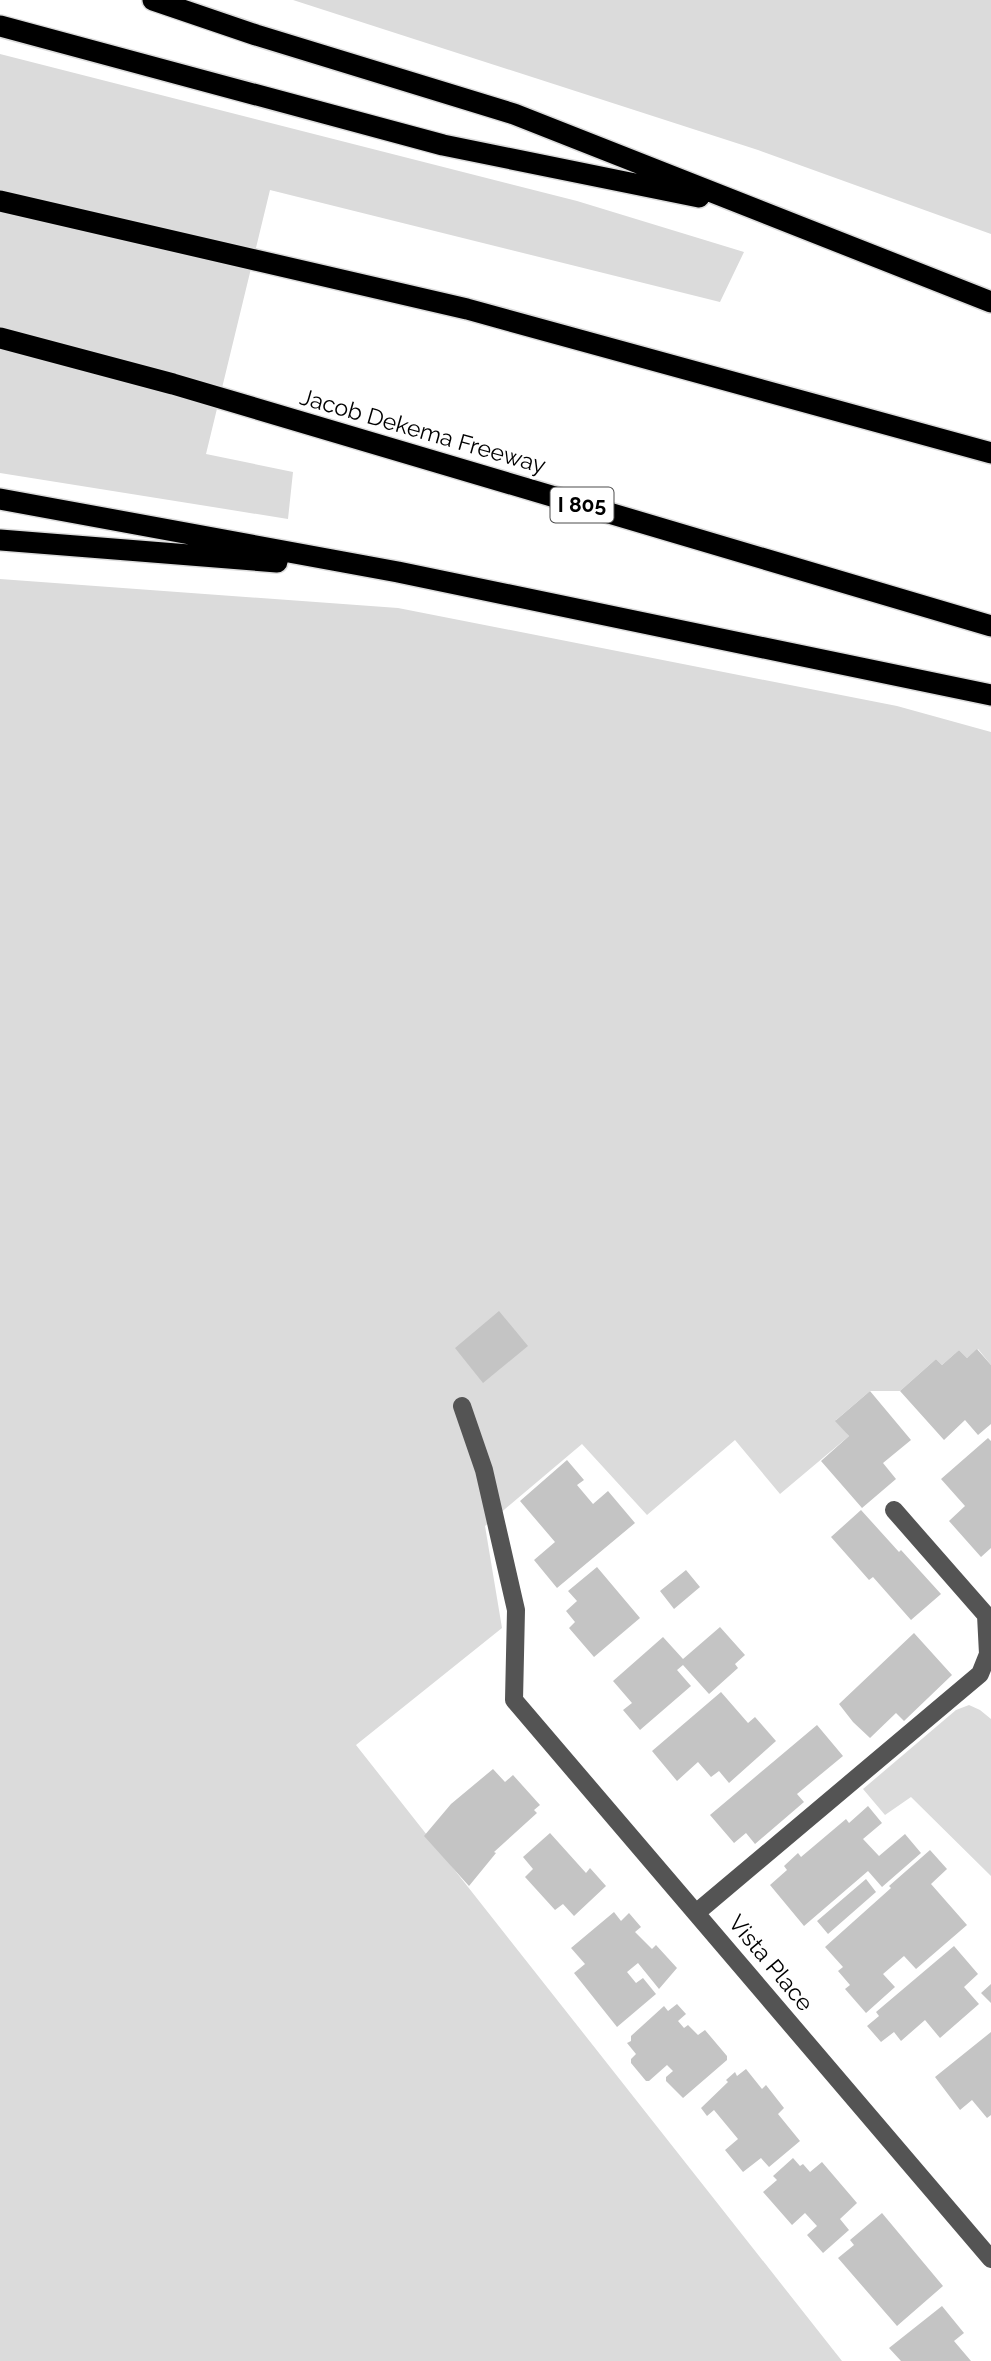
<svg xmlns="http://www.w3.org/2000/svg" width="991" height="2361" font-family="Raleway,sans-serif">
	<rect width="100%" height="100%" fill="#fff"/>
	<path fill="#dbdbdb" d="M293,0H991V234L758,150Z
		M0,54L577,201L744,252L720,302L270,190L206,454L293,472L288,519L0,473Z
		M0,579L398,608L897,706L991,732V1365L978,1349L967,1358L959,1350L942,1365L936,1359L900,1391H870L836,1420L849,1436L780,1494L735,1440L647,1515L582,1444L485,1526L502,1628L356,1745L842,2361H0Z
		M969,1705L980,1710L991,1719V1876L911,1797L885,1815L863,1789L956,1710Z"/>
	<path fill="#c4c4c4" d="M499,1311L528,1346L483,1383L455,1348Z
		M977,1349L991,1365V1424L978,1435L965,1420L944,1440L900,1391L936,1359L942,1365L959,1350L967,1358Z
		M870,1391L911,1440L883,1463L896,1479L862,1508L821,1461L849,1436L835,1421Z
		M988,1438L991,1441V1548L981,1557L949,1521L965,1506L941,1479Z
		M567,1460L584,1480L577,1485L593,1504L608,1491L635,1523L557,1588L534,1560L555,1542L520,1501Z
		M861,1510L899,1552L901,1550L941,1594L911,1620L873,1577L869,1580L831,1537Z
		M597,1567L640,1618L594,1657L569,1628L575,1622L566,1611L577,1601L568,1591Z
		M686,1570L700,1587L674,1609L660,1591Z
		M720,1627L745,1655L735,1664L738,1668L709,1694L683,1665L677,1670L691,1686L640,1730L623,1710L632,1703L613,1681L663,1637L683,1659Z
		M914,1633L952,1675L904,1721L896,1713L870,1738L853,1722L839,1704Z
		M721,1692L748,1723L755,1717L776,1741L729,1783L719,1771L711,1777L698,1762L677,1781L652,1751Z
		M817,1725L843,1756L797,1794L804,1802L755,1844L746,1833L734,1843L710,1815Z
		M493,1769L505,1782L513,1775L540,1805L534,1810L537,1813L494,1852L496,1853L469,1886L424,1836L451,1804Z
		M868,1806L882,1823L863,1839L879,1856L905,1834L921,1853L882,1887L868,1871L804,1926L770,1885L787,1870L784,1866L798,1853L801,1857L846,1819L849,1823Z
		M550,1833L586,1873L590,1868L606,1886L574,1916L563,1904L555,1910L525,1877L533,1869L523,1857Z
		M930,1850L947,1869L931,1884L967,1925L916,1969L904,1956L883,1974L895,1987L866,2013L845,1989L850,1985L838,1971L843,1967L825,1947L891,1888L889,1886Z
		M866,1879L876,1892L828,1934L817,1921Z
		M614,1912L621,1921L629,1913L641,1927L635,1932L652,1949L656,1945L677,1968L659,1989L638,1963L627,1972L636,1983L643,1978L656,1994L617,2027L574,1973L585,1964L571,1948Z
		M954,1946L978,1974L964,1987L979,2004L940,2038L925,2020L901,2041L894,2032L881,2042L867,2026L879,2016L876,2012Z
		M991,1984V2003L981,1993Z
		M677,2004L686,2014L678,2021L684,2028L688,2025L698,2035L705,2030L727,2056V2060L683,2098L666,2081V2077L673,2071L667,2065L649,2081H646L631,2063V2059L636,2054L627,2043L631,2041V2036L664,2006L668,2011Z
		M991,2032V2115L987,2118L972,2100L960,2110L935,2077Z
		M746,2069L762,2089L766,2085L784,2108L778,2114L800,2141L769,2167L761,2158L743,2172L725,2150L738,2139L714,2110L707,2116L701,2108L728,2082L726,2080L735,2072L737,2076Z
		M793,2158L800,2166L803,2164L810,2172L822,2162L857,2203L840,2219L849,2230L823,2253L807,2235L817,2226L805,2213L792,2225L763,2192L777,2180L773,2176Z
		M882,2213L943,2286L897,2326L838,2258L854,2245L850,2240Z
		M942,2306L964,2333L954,2341L971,2361H901L889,2348Z"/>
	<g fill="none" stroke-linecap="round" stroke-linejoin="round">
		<defs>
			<path id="highway" d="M153,0L256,35L514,114L991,302
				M0,26L443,145L699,197
				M0,201L467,309L991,453
				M0,338L173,384L991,626
				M0,499L398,572L991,695
				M0,540L277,562"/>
		</defs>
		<use href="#highway" stroke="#dbdbdb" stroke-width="24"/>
		<path stroke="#545454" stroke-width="18" d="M462,1406L484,1470L516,1610L514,1700L991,2259
			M696,1913L980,1674L988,1654L986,1615L894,1510"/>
		<use href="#highway" stroke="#000" stroke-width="21"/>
	</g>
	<g text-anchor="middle" stroke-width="6" stroke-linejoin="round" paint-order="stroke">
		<rect fill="#fff" stroke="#4c4c4c" stroke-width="2" x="550.5" y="487.5" width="63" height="35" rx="5"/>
		<g font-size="21" font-weight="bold" fill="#000">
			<text x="582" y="512">I 805</text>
		</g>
		<g font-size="23" fill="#000" stroke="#fff">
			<text transform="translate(423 431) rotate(16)" y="8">Jacob Dekema Freeway</text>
			<text transform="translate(771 1963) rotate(50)" y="8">Vista Place</text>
		</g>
	</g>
</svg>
